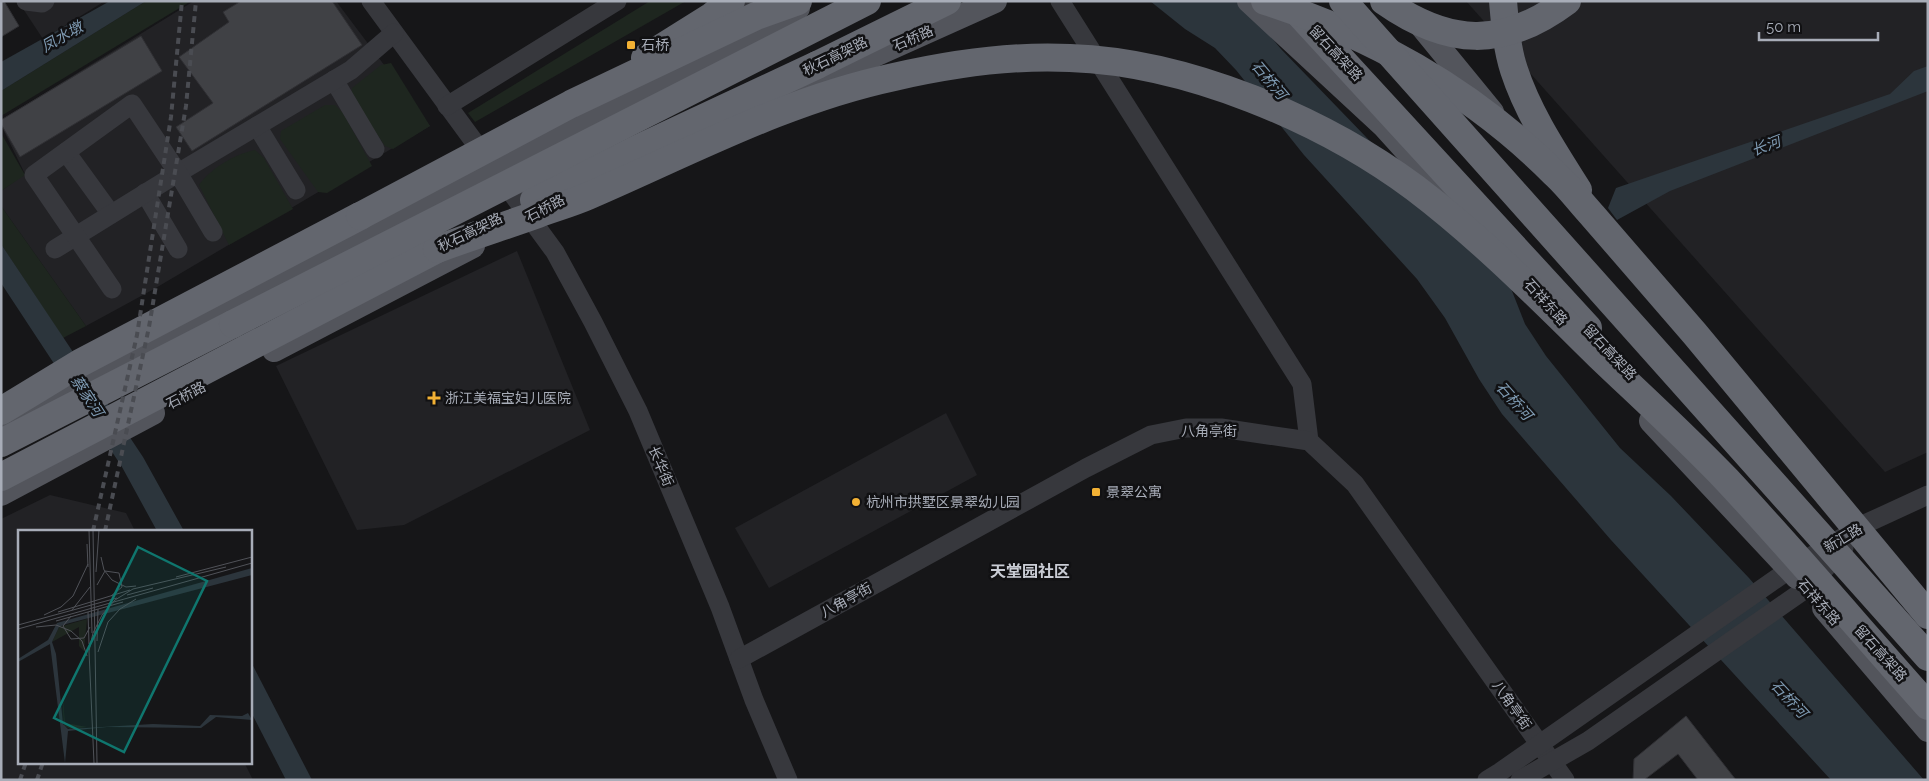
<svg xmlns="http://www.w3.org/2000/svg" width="1929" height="781" font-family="Raleway,'Noto Sans SC',sans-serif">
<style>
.built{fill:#222225}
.green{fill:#1e261f}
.water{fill:#2c353c}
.building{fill:#404145;stroke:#303034}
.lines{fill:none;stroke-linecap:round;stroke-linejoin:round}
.minor{stroke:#37383d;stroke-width:19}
.major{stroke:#53555c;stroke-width:24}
.highway{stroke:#63666e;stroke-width:28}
.rail{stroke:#4a4c52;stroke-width:4;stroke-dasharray:6 5;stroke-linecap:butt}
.highway-bridge{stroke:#63666e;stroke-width:28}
.poi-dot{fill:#f2b134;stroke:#111113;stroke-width:2}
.labels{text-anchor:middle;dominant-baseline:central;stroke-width:5;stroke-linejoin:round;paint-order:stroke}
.street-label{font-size:14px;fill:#a8adb8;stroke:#111113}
.poi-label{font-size:14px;fill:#a8adb8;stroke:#111113;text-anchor:start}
.water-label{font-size:15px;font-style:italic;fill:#7f9bb3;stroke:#111113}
.quarter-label{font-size:16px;font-weight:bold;fill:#c9ccd4;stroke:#111113}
.inset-road{fill:none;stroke:#505258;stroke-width:1}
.view{fill:#0f766e;fill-opacity:0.15;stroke:#0f766e;stroke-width:2.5}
.inset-edge{fill:none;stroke:#a8adb8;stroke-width:2.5}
</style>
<rect width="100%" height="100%" fill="#161618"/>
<!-- built -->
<g class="built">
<polygon points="18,1 105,1 43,39"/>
<polygon points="194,1 336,1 430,126 154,289 86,326 1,206 1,191 25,174 1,125 1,120"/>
<polygon points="1466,1 1928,1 1928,452 1885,472"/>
<polygon points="517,251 590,430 404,525 357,530 276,366"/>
<polygon points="946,413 977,475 769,588 735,528"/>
<polygon points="50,495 126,513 135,531 19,531 19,762 244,762 253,780 1,780 1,519"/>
</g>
<!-- green -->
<g class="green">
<polygon points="146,1 191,1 1,116 1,91"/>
<polygon points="650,1 686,1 475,122 468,113"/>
<polygon points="391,63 430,126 393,149 385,146 352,96 352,88 381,65"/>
<polygon points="325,105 335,105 343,113 372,166 327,193 318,192 280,139 281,131"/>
<polygon points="1,133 25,175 1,191"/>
<path d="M255,150L264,158L293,209L229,245L199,185C211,168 235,154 255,150Z"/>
<polygon points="1,206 86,326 63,338 1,244"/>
</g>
<!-- water -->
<g class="water">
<polygon points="110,1 146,1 1,91 1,62"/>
<polygon points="1150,1 1239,1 1246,7 1281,49 1510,286 1525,324 1546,356 1620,448 1671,496 1749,578 1924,780 1831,780 1611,540 1502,414 1479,379 1445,318 1417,279 1304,155 1236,70 1215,48 1185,29"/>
<polygon points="1928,66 1928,91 1670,191 1617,220 1608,208 1616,188 1890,94 1914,71"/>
<polygon points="1,244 143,457 184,531 157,531 122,467 1,283"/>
<polygon points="250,660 312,780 286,780 250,710"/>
</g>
<!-- building -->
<g class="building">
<polygon points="1,1 4,1 19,26 1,37"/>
<polygon points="241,1 332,1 362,45 192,151 176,127 213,103 179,57 229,22 223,12"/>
<polygon points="141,36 162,71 20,157 1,124 1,120"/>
<polygon points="1686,716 1736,780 1698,780 1678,754 1644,780 1633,780 1634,759"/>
</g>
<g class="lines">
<!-- minor -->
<g class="minor">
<polyline points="26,1 42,3 45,1"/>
<polyline points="371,1 555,252 593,322 638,411 720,607 754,700 788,780"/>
<polyline points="747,1 764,25"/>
<polyline points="1060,1 1302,384 1309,441"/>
<polyline points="334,80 375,149"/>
<polyline points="447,106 617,1"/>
<polyline points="257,126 296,190"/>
<polyline points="66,152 111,214"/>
<polyline points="145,193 178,249"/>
<polyline points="55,249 178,173 351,70 394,33"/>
<polyline points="112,289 34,175 132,104 178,173 213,232"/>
<polyline points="739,659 1086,468 1151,435 1186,428 1221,428 1309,441 1355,484 1565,780"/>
<polyline points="1487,780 1500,772 1790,569 1867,523 1928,495"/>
<polyline points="1520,780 1588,741 1807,588 1844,548"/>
</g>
<!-- major -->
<g class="major">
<polyline points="1249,1 1384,126 1469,220"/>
<polyline points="1415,18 1492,112"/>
<polyline points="752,110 995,1"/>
<polyline points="274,350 473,246"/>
<polyline points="6,420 64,393 751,38 798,8"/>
<polyline points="1651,421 1797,577"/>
<polyline points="1,494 153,413"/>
<polyline points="1824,608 1928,730"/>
</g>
<!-- highway -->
<g class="highway">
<path d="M1503,1C1505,24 1507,49 1514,70C1528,113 1554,152 1578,190"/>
<polyline points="1294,8 1588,328"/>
<polyline points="645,58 712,16 731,1"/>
<polyline points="817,65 947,1"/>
<polyline points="1,411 80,363 360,216"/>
<polyline points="1,443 233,324"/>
<polyline points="1,477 437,249"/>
</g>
<!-- rail -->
<g class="rail">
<polyline points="93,531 137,335 171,117 182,1"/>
<polyline points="105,531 149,327 186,106 196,1"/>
<polyline points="20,780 26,762"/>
<polyline points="37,780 43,762"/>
</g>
<!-- highway-bridge -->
<g class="highway-bridge">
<path d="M1265,1C1374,36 1474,93 1555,174C1569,187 1580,202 1592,215C1627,255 1661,295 1695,334C1773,427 1850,521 1928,615"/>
<polyline points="1343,1 1928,657"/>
<path d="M1384,1C1448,46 1503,49 1567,1"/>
<polyline points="534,200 633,151 817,65"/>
<polyline points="360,216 571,104 756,16 798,1"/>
<path d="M437,249C470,237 504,226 538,214C554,208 572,203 588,196C688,153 786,100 894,77C951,64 1011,55 1070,58C1187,62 1322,119 1415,188C1481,238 1540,298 1599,356C1642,397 1686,437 1727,480C1795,553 1861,631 1928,706"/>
<polyline points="233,324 867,1"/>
</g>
</g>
<!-- markers -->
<g class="poi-dot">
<rect x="626" y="40" width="10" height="10" rx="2.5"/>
<path d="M431.5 390.5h5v5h5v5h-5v5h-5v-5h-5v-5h5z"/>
<rect x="1091" y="487" width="10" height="10" rx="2.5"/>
<circle cx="856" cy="502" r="5"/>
</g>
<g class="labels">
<!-- street labels -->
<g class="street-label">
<text transform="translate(913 38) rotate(-24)">石桥路</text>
<text transform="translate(1336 53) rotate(47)">留石高架路</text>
<text transform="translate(835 56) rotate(-26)">秋石高架路</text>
<text transform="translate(545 208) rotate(-28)">石桥路</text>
<text transform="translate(470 232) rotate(-26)">秋石高架路</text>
<text transform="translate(1546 302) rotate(48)">石祥东路</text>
<text transform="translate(1610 352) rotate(47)">留石高架路</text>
<text transform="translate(186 395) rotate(-28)">石桥路</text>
<text x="1209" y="431">八角亭街</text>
<text transform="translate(661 466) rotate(67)">长华街</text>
<text transform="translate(1843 538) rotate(-31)">新汇路</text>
<text transform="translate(846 600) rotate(-29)">八角亭街</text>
<text transform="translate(1819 602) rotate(49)">石祥东路</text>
<text transform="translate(1881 653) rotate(48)">留石高架路</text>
<text transform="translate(1512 705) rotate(55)">八角亭街</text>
</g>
<!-- poi labels -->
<g class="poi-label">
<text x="641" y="45">石桥</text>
<text x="445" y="398">浙江美福宝妇儿医院</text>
<text x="1106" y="492">景翠公寓</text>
<text x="866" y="502">杭州市拱墅区景翠幼儿园</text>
</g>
<!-- water labels -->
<g class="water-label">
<text transform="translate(62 37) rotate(-30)">凤水墩</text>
<text transform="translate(1269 80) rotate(50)">石桥河</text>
<text transform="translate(1766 146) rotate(-21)">长河</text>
<text transform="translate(87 396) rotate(57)">蔡家河</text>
<text transform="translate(1514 401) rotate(48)">石桥河</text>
<text transform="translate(1789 699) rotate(47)">石桥河</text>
</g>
<!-- quarter labels -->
<g class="quarter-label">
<text x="1030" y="571">天堂园社区</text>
</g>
</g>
<!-- overview -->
<g transform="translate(18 530)">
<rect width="234" height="234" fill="#161618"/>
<path d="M69,89L66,121L61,116V97L34,112L41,97ZM44,159L47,193L69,197L52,199L46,196Z" fill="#1e261f"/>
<path d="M234,38V45L48,94L41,97L34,112L38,124L45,194L50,199L135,194L182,196L192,185L224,186L230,183L234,190L198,187L183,198L89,197L50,201L47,233L32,114L0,132V129L30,110L39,93Z" fill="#2c353c"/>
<path class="inset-road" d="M71,0L74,103M75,0L79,233M69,14L70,37M83,27L86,40L94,50L108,57L118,56M78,42L81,0M158,47L234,27M79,55L87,41L101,43L104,57L93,66M109,65L135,58M54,80L72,57M40,82L112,60M70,82L71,114M26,85L43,77L55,66L70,34M53,86L45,96L53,109L66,108L72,97M38,91L105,72M0,95L99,68M18,97L38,95L53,101L64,111L69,126M0,99L234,33M79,111L80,79M80,122L90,92L102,79L118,69M76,233L71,121L75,103L84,85L97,70L115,59L208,37"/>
<path class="view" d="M120,17L189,51L106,222L36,188Z"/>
<rect width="234" height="234" class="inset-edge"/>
</g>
<!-- border -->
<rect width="1929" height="781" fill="none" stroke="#a8adb8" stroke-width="5"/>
<!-- scale -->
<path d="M1759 32v8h119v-8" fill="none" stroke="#a8adb8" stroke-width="2.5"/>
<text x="1766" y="32" font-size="15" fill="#a8adb8" stroke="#111113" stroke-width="4" paint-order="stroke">50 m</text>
</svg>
